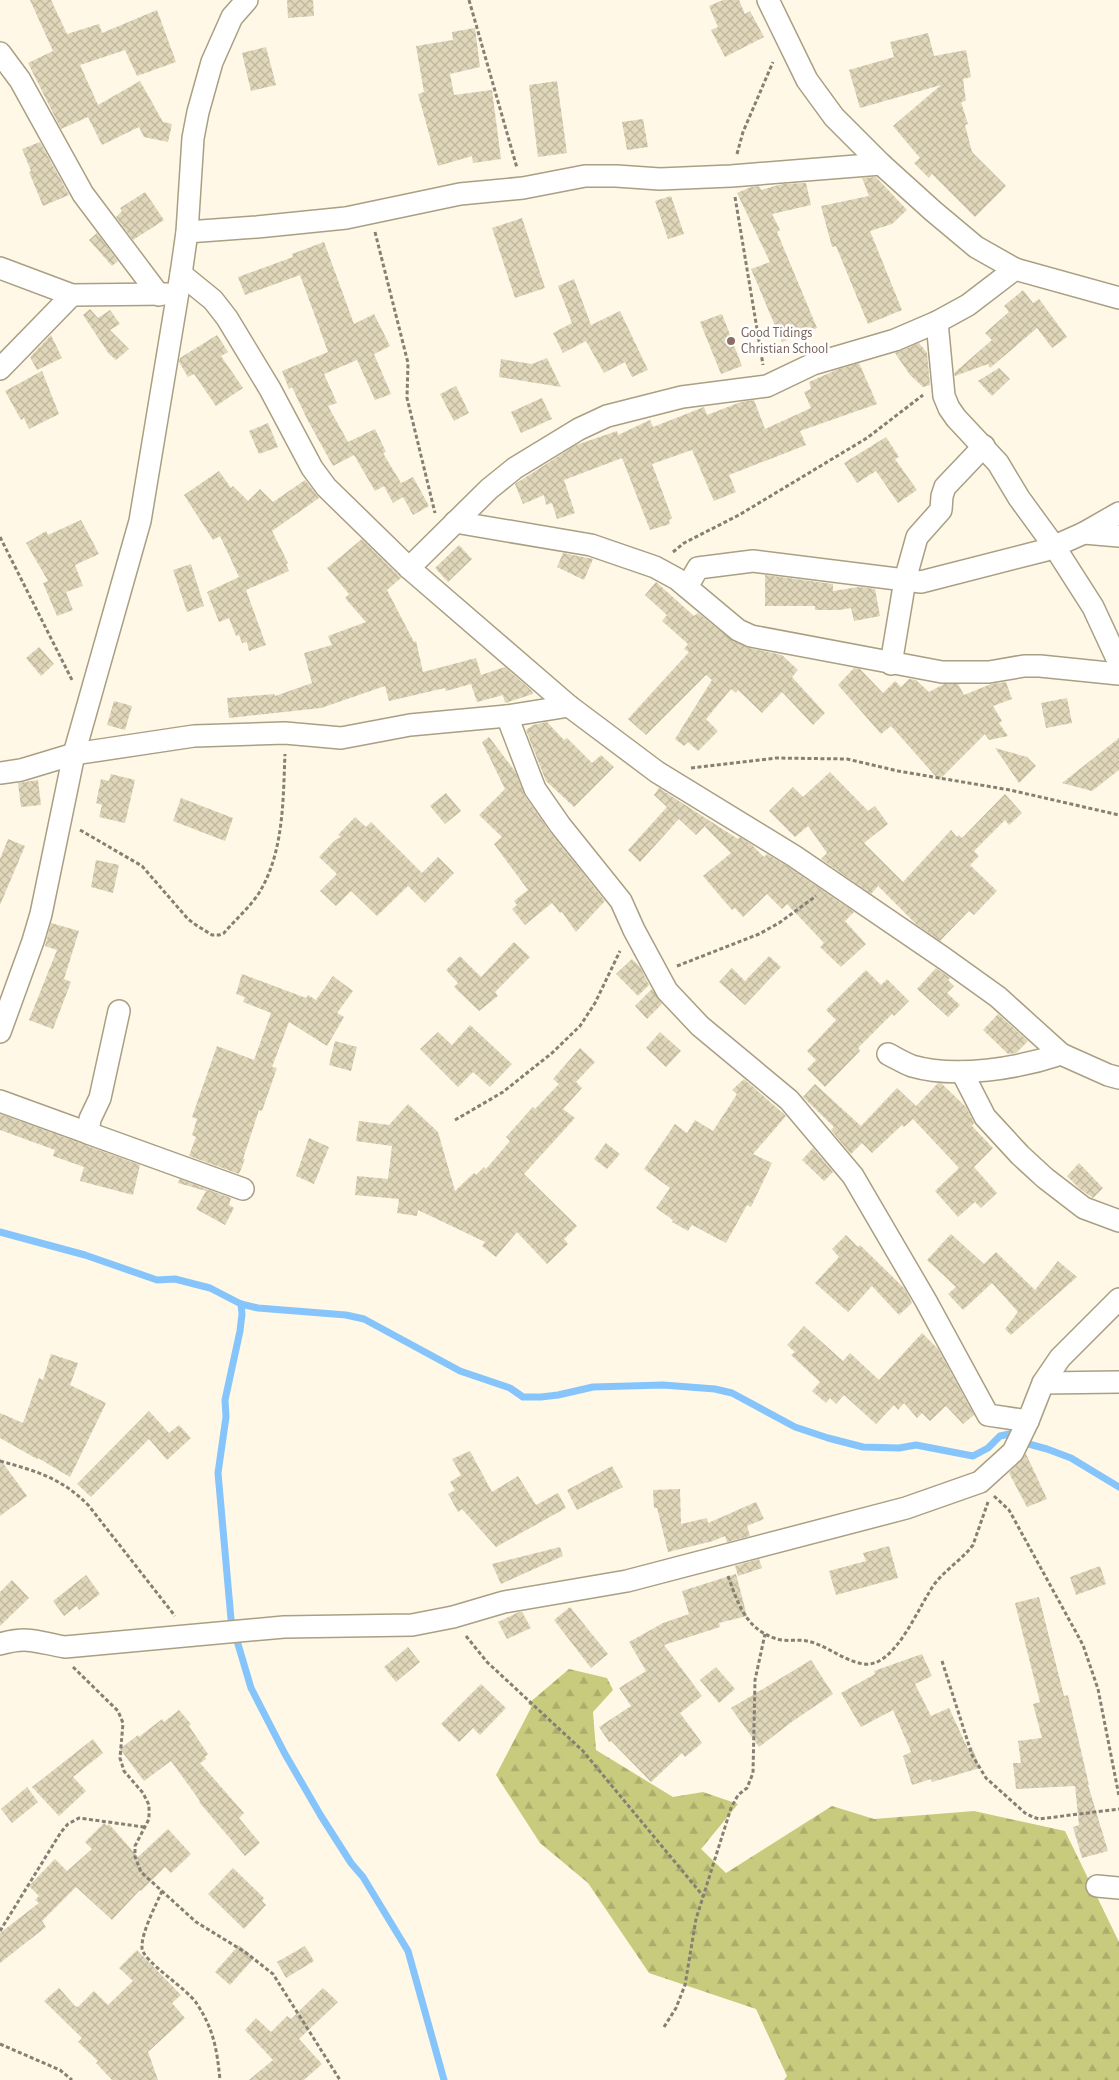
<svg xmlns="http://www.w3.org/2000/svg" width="1119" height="2080" font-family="'Alegreya Sans',sans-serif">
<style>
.forest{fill:url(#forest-firs)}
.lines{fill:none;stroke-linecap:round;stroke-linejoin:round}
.stream{stroke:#86c5fb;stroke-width:7}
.building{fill:url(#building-cross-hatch)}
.minor-casing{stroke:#a99f83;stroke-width:24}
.path{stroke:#858073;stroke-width:3;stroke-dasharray:4 2.5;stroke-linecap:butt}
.minor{stroke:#fff;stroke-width:21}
.education-dot{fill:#8d6e63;stroke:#fff;stroke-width:2}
.labels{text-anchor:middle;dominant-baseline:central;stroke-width:5;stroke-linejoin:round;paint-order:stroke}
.education-label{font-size:14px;fill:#785e54;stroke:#fff;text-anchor:start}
</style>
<defs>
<pattern id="forest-firs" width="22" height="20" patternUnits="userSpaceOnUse" patternTransform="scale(1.25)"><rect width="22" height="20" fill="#c8cb7d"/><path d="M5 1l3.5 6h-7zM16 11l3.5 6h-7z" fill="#abad6b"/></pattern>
<pattern id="building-cross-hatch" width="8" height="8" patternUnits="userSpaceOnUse" patternTransform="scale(1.25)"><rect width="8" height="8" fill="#e0d6b9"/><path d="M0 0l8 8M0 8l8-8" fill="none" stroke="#bfb69e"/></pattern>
</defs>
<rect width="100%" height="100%" fill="#fff8e7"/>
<!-- forest -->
<polygon class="forest" points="569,1669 607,1678 613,1690 593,1712 596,1750 673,1797 703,1792 738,1804 701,1849 726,1873 832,1806 874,1819 974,1811 1065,1831 1119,1942 1119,2080 784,2080 787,2076 756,2009 649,1973 588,1883 540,1843 496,1775 532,1706 528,1704"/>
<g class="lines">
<!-- stream -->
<g class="stream">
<polyline points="0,1232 85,1255 157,1280 175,1279 210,1288 241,1304 258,1308 346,1315 364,1319 460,1371 510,1388 523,1397 541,1397 558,1395 593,1387 663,1385 715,1389 732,1393 795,1427 828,1438 863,1447 899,1448 916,1445 973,1456 988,1448 1000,1436 1014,1433"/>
<polyline points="1025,1443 1047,1449 1071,1458 1119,1487"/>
<polyline points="231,1619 218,1473 226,1417 225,1400 240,1331 242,1314 241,1304"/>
<polyline points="235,1634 251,1688 285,1754 321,1816 351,1863 363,1877 408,1951 444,2080"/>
</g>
</g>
<!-- building -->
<g class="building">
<polygon points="30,0 51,0 67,34 99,24 102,33 157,10 176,62 137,76 125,50 80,65 98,105 140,81 163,122 172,124 168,142 144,137 139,127 102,145 88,117 61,129 28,63 53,51"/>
<polygon points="287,0 313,0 314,16 288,18"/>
<polygon points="723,0 739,0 745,14 750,11 764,37 725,57 711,30 718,27 709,6"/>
<polygon points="475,28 480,67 450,74 454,95 492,90 501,159 473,163 472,156 438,166 418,94 424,92 416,46 453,40 452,32"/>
<polygon points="928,33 934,56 966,50 971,77 963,79 966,101 961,102 968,124 965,125 972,152 1006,186 975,217 932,174 929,178 914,163 920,158 893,126 941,85 860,108 849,70 894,57 890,42"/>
<polygon points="266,47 276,85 251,91 242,53"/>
<polygon points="557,81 567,153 538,157 529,85"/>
<polygon points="643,119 648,147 627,150 622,122"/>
<polygon points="40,142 69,195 43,206 29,172 31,171 22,149"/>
<polygon points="876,177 907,210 892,224 870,231 902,310 868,324 836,246 832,247 821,206 869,196 862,178"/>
<polygon points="806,183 811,205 772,214 780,230 777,232 817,328 782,342 751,269 770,262 737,193 751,187 759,186 761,190 782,184"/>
<polygon points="145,192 164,220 133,240 116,217 122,211 120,208"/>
<polygon points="671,196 684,234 668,239 655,201"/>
<polygon points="522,218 545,288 515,298 492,228"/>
<polygon points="97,233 118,261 112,266 89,240"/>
<polygon points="324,242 354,324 374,314 390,346 374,354 391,394 375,400 357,360 324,374 337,403 328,406 348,442 375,429 386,452 383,453 401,483 413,477 429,506 413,515 403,497 393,503 384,486 375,491 354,455 333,466 307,419 292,387 289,389 282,371 328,352 300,275 245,295 238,277 293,257 292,254"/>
<polygon points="574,279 591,325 620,311 648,370 632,377 625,362 604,373 586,341 563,353 553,333 572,323 558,286"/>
<polygon points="1023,290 1033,303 1039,299 1067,337 1052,348 1037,328 990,368 988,364 955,376 954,373 992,340 985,333 1009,312 1004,306"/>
<polygon points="90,309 98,318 110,310 120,324 110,330 129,349 116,360 109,354 83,315"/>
<polygon points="722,314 742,366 721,374 700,322"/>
<polygon points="51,335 62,358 37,370 30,357"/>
<polygon points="217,335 228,352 221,356 243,388 216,406 194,374 188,377 179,362 180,358"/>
<polygon points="919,343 927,353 930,385 923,387 910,375 895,353"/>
<polygon points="547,358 561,387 499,377 501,359 532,364"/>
<polygon points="859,363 877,404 800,431 806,445 729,475 736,492 714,501 692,450 652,464 672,518 669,520 670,524 650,530 622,458 564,480 575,513 557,519 552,503 546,505 544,495 523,504 515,484 576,445 617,431 618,435 650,420 653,427 704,407 707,415 741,402 754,400 765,429 811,408 804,392 811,389 809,382 836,370"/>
<polygon points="999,368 1010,379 992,396 978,381"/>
<polygon points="42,371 59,414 29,429 24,418 21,420 5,391"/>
<polygon points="456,386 469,413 454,421 440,394"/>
<polygon points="542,398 552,419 521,433 511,412"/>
<polygon points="268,423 278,447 259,454 249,431"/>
<polygon points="886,437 899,457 895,459 917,490 898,503 876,471 857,483 844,463"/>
<polygon points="219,471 231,488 233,486 248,501 260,489 273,502 305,480 319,498 272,531 288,563 286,564 289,571 246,590 266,645 249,651 247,642 242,643 239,635 236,636 229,618 219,622 207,592 239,577 220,536 213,540 184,495"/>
<polygon points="81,520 99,554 75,565 83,586 66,592 73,610 57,616 43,583 48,581 26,543 46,531 48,535"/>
<polygon points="362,539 401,578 387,590 414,642 416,641 423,672 476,658 481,675 505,667 532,691 533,694 505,703 503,695 477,702 471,684 446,691 445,688 389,701 385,686 321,708 229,718 227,698 274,694 275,696 312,683 304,653 332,645 328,636 366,622 345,598 349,594 327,568"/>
<polygon points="459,545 472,559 448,582 435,568"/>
<polygon points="563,553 593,559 584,580 557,567"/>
<polygon points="191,564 204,606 187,612 173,570"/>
<polygon points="765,575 833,584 833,591 859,587 875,589 880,616 854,621 851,608 839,610 815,610 815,606 765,606"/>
<polygon points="656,582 694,616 698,613 733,641 749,648 782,655 798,670 792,677 825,713 813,725 782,692 762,713 738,690 736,693 731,689 706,719 718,731 698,751 688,742 684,746 675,739 712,680 706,675 646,735 628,719 689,652 684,649 688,644 662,621 667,615 645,595"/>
<polygon points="39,647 54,664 41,676 26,658"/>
<polygon points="854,668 860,669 883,693 895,681 901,687 909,679 916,680 929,692 944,684 958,684 964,695 991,684 1006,682 1012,699 993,706 1002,721 999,723 1008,736 989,740 985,734 939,780 891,726 881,734 838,685"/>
<polygon points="1067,698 1072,723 1046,728 1041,703"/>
<polygon points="114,701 132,706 125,730 107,725"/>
<polygon points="547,722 564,740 567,738 592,763 601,755 614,767 574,807 546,781 526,730 533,725"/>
<polygon points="489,737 515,771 525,796 550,832 605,901 576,932 562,912 560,913 552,903 525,925 512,909 517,905 514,901 528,890 494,844 502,837 479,815 505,789 482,742"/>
<polygon points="1119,738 1119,770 1092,791 1062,783"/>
<polygon points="995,748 1027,757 1036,766 1019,783"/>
<polygon points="830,772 868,811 875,806 888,824 864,843 903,882 951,830 957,837 959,835 962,838 1005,794 1022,813 1009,825 1005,820 974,851 979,856 970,865 997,891 974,915 969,911 940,941 917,925 878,886 871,894 821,859 827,853 808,826 795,837 769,811 793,787 803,797"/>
<polygon points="111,774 135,780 125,823 99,817 102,805 96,803 101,779 109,781"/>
<polygon points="38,780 41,805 21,807 18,783"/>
<polygon points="659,788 710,821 696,835 679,819 640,862 628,850 667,807 654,795"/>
<polygon points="446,793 461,811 445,824 430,806"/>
<polygon points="181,798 233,818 225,841 173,821"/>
<polygon points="355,817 366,827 371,822 422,873 438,857 454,873 425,903 408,886 377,916 351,891 336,906 320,891 337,874 319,857 335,840 341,837 338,835"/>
<polygon points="710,821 738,839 740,837 752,845 764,857 767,854 787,866 854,912 845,921 866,944 841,967 820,947 824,943 787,904 782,909 767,894 743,917 735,908 732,910 703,876 731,853 705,827"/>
<polygon points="8,839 25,846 0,905 0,859"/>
<polygon points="96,860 119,865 113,893 91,887"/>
<polygon points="51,923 79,931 64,979 71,982 53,1029 29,1020 57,950 45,946"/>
<polygon points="514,942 530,957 495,992 498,996 479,1011 454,987 458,983 446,970 460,956 481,977"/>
<polygon points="769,956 781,967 745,1005 719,982 732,968 745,981"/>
<polygon points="632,959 640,967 649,985 638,996 616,974"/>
<polygon points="936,968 950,978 948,980 954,986 947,993 960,1005 948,1017 917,989"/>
<polygon points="866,970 881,985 887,979 909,1001 894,1016 892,1014 858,1048 860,1051 825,1087 807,1069 816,1060 807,1051 836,1020 826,1010"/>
<polygon points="242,974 306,998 308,995 316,1000 333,976 353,991 337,1013 344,1017 327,1046 289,1022 272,1067 277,1068 262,1111 259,1110 243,1159 245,1159 239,1174 189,1156 196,1137 192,1135 197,1119 192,1117 217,1046 254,1060 271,1013 243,1002 245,997 236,994"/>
<polygon points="652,989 662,1004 647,1019 635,1006"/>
<polygon points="998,1014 1028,1041 1016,1053 1008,1054 983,1030"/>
<polygon points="470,1025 512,1064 490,1087 473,1072 458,1087 420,1049 438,1032 452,1045"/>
<polygon points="660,1032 681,1051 666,1067 646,1048"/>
<polygon points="335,1041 357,1047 351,1071 329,1065"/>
<polygon points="580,1048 595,1062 576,1082 582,1088 563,1109 575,1118 524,1174 577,1226 564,1239 568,1244 547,1264 517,1232 496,1257 482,1246 485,1242 418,1210 417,1216 397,1213 399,1199 355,1195 357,1176 388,1179 392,1146 356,1141 359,1121 389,1125 408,1104 438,1132 455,1191 474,1173 476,1175 484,1167 486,1169 510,1141 506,1137 533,1107 535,1109 559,1084 553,1079"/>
<polygon points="744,1079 786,1116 753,1154 772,1163 751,1207 747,1205 726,1243 692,1225 688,1231 672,1222 673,1220 656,1208 670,1188 644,1169 675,1124 687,1133 695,1120 713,1131 737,1094 732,1090"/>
<polygon points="938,1083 941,1083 966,1107 974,1123 972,1126 993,1148 974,1167 997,1193 981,1208 975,1202 958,1217 935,1191 959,1168 913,1119 904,1127 902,1125 872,1153 862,1143 851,1154 831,1130 834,1127 803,1097 815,1084 861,1126 897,1088 916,1106"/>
<polygon points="0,1114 140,1165 133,1195 80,1181 84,1167 53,1156 55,1150 0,1130"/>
<polygon points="309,1138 329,1147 314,1184 296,1176"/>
<polygon points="606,1143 620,1154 607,1169 594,1159"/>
<polygon points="813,1148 833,1172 824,1181 802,1160"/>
<polygon points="1079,1163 1103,1188 1093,1198 1080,1189 1067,1176"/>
<polygon points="180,1179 231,1198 229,1205 234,1208 225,1225 196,1209 206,1191 178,1183"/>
<polygon points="951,1234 984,1264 996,1252 1035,1290 1058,1261 1077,1277 1011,1335 1005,1329 1018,1312 992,1283 963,1310 948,1294 956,1287 927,1260"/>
<polygon points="846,1235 858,1247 860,1245 905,1289 912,1303 899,1315 872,1286 848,1312 815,1283 839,1257 832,1249"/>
<polygon points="804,1326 843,1361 850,1353 879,1380 922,1333 938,1349 974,1415 963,1424 946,1406 930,1421 922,1413 917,1418 904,1403 898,1410 894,1405 876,1424 844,1395 836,1404 830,1398 826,1403 812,1391 820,1382 791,1355 795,1352 787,1345"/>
<polygon points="51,1354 78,1363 70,1385 106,1403 70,1477 38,1458 37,1459 0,1438 0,1413 23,1423 39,1378 43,1380"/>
<polygon points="149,1411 169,1433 179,1425 191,1438 167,1460 149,1439 91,1497 77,1484"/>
<polygon points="470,1451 492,1492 518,1476 536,1505 558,1493 566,1508 496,1547 462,1509 458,1512 448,1494 455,1490 450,1482 461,1475 452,1459"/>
<polygon points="1026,1454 1047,1499 1027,1507 1009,1473"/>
<polygon points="0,1459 27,1496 0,1516"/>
<polygon points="612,1466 623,1487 577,1510 567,1490"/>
<polygon points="680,1489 681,1524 707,1518 708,1523 756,1502 764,1519 747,1526 750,1536 727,1542 725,1536 713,1541 668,1552 657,1508 654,1508 653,1490"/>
<polygon points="889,1546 898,1578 836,1595 829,1571 866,1561 863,1553"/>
<polygon points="560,1547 563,1556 501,1584 492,1564"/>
<polygon points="759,1559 762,1568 738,1576 735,1566"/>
<polygon points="1100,1566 1106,1584 1076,1595 1070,1577"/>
<polygon points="736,1574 747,1616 719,1623 720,1627 664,1645 702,1696 680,1713 702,1743 685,1757 682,1753 651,1782 611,1741 609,1742 599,1727 631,1706 619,1688 646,1671 629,1642 663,1623 689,1614 682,1591"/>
<polygon points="86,1575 100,1594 79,1610 77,1606 64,1616 53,1601"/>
<polygon points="12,1580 29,1598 0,1626 0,1592"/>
<polygon points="1039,1597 1064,1696 1068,1695 1089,1785 1088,1785 1108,1851 1082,1858 1073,1827 1079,1825 1075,1786 1016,1789 1013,1763 1021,1763 1018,1741 1042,1738 1033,1704 1040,1702 1015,1603"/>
<polygon points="570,1607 608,1654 591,1668 554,1620"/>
<polygon points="519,1612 522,1612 531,1628 507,1639 498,1622"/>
<polygon points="408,1647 420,1662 396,1682 384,1667"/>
<polygon points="922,1654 932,1676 915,1684 931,1716 949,1708 968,1749 972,1747 980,1768 932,1782 931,1779 912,1785 903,1756 911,1752 893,1710 861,1727 841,1693 875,1674 874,1671"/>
<polygon points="811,1660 833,1694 793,1721 759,1747 731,1708"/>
<polygon points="716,1667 735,1689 719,1703 700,1680"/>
<polygon points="481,1684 506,1708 480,1735 473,1728 459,1742 441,1724"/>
<polygon points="179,1710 191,1724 189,1726 208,1754 205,1757 206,1759 200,1763 244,1813 239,1818 260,1843 245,1856 199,1802 200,1801 171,1761 144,1781 120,1749 138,1735 139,1737 162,1719 164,1722"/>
<polygon points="93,1739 103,1753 73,1777 86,1791 59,1816 32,1787"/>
<polygon points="27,1787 38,1802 12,1823 1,1809"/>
<polygon points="104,1823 107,1826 109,1824 138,1857 168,1829 191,1854 171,1873 165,1867 141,1891 140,1890 112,1920 76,1887 42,1921 46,1927 0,1963 0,1933 39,1903 35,1900 39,1896 29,1886 55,1859 67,1871 92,1849 85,1842"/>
<polygon points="233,1868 264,1898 262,1901 266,1905 244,1929 208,1894"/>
<polygon points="239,1945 254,1958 230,1985 215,1972"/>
<polygon points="305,1946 314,1961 286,1978 277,1962"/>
<polygon points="137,1950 181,1995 172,2003 185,2018 148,2052 158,2080 112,2080 96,2063 98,2061 78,2042 82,2038 44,2001 59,1988 75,2006 78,2007 94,1991 108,2005 133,1981 119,1968"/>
<polygon points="323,1988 338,2002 299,2039 322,2064 304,2080 249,2080 273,2060 245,2030 256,2018 271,2032 287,2016 291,2019"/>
</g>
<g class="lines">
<defs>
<g id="minor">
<polyline points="768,0 807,80 834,117 881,164 933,211 976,247 1015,269 1119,298"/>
<polyline points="0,53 20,80 83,194 159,295"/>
<polyline points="187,232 257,227 346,218 460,194 523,188 585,176 616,176 660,179 731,176 881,164"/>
<polyline points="0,268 72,295 168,294"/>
<polyline points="181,274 213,300 227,318 270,389 312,468 326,487 409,568 569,706 657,772 794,856 945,959 998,997 1061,1054 1108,1075 1119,1078"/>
<polyline points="937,322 944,396 949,408 956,418 998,463 1019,498 1054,546 1093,607 1119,663"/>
<polyline points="0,369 72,295"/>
<polyline points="455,522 591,545 655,567 677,579 738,630 751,636 942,672 989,672 1024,666 1040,666 1119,674"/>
<polyline points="1084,533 1119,536"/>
<polyline points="409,568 489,489 515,468 579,429 607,416 682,397 767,386 813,364 895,340 937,322 968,305 1015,269"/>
<polyline points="687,587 698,568 753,561 921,582 1046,550 1084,533 1119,513"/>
<polyline points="891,664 905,580 917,537 941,510 942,496 945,487 984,446"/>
<polyline points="507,716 535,789 560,825 621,901 634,930 667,991 700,1026 789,1100 853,1176 926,1301 988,1415 1028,1421"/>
<polyline points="0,773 21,770 74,754 194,736 285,733 341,738 410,725 507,716 569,706"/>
<polyline points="0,1032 33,941 41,914 74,754 140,521 181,274 187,232 193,138 198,112 212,62 232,17 247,0"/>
<path d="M888,1054C896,1058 904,1063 912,1066C956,1079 1019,1068 1061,1054"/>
<polyline points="962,1072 985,1117 1020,1155 1045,1178 1084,1208 1119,1221"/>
<polyline points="0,1101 88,1133 90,1119 100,1098 119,1011"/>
<polyline points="88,1133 243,1189"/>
<polyline points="1043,1383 1119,1382"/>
<path d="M0,1644C29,1636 37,1642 65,1647L284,1627L412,1625L453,1617L504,1602L627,1581L906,1508L980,1482L1013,1452L1028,1421L1043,1383L1060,1358L1119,1299"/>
<polyline points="1097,1886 1119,1888"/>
</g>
</defs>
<!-- minor casing -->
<use href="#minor" class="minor-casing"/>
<!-- path -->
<g class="path">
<polyline points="469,0 517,168"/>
<polyline points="737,154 743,132 773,62"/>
<polyline points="735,197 763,365"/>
<polyline points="375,232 408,363 407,398 435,513"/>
<polyline points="0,537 72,680"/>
<polyline points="673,552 684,543 739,515 867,438 923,395"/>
<polyline points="691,768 776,758 847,759 898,771 1010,790 1119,815"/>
<path d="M80,830L142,866L188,919L196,925L212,935H219L224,933C235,920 250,907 259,893C284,852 283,800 285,754"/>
<polyline points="677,966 759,934 779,923 816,896"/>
<polyline points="455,1120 503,1092 552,1053 580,1026 595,1003 620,951"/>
<path d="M0,1461C36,1471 62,1478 89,1506L175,1616"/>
<polyline points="994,1496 1009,1510 1083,1645 1098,1689 1119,1796"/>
<path d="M728,1576C738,1603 745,1629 777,1639C786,1642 798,1639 807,1641C827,1645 843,1661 864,1664C896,1668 919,1604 936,1582C946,1570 959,1561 969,1550L973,1545L988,1502"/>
<polyline points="466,1636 487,1662 583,1751 704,1897"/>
<polyline points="942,1661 972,1755 986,1778 1025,1813 1033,1817 1039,1819 1119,1809"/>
<polyline points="73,1667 118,1711 123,1723 120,1758 124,1771 143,1793 149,1805 149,1819 135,1846 135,1857 141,1872 196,1922 245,1952 273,1974 340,2080"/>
<path d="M162,1891C156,1905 141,1933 142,1948C143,1962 187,1988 197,2004C214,2030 217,2050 220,2080"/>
<polyline points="0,1931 61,1832 68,1824 79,1818 144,1827"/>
<polyline points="664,2027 676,2008 685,1985 696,1919 731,1808 738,1795 747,1788 753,1773 755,1680 765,1634"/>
<polyline points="0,2044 60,2070 72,2080"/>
</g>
<!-- minor -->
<use href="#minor" class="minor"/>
</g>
<!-- markers -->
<circle class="education-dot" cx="731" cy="341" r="5"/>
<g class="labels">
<!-- education labels -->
<g class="education-label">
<text x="741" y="333">Good Tidings<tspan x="741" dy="16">Christian School</tspan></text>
</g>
</g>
</svg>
